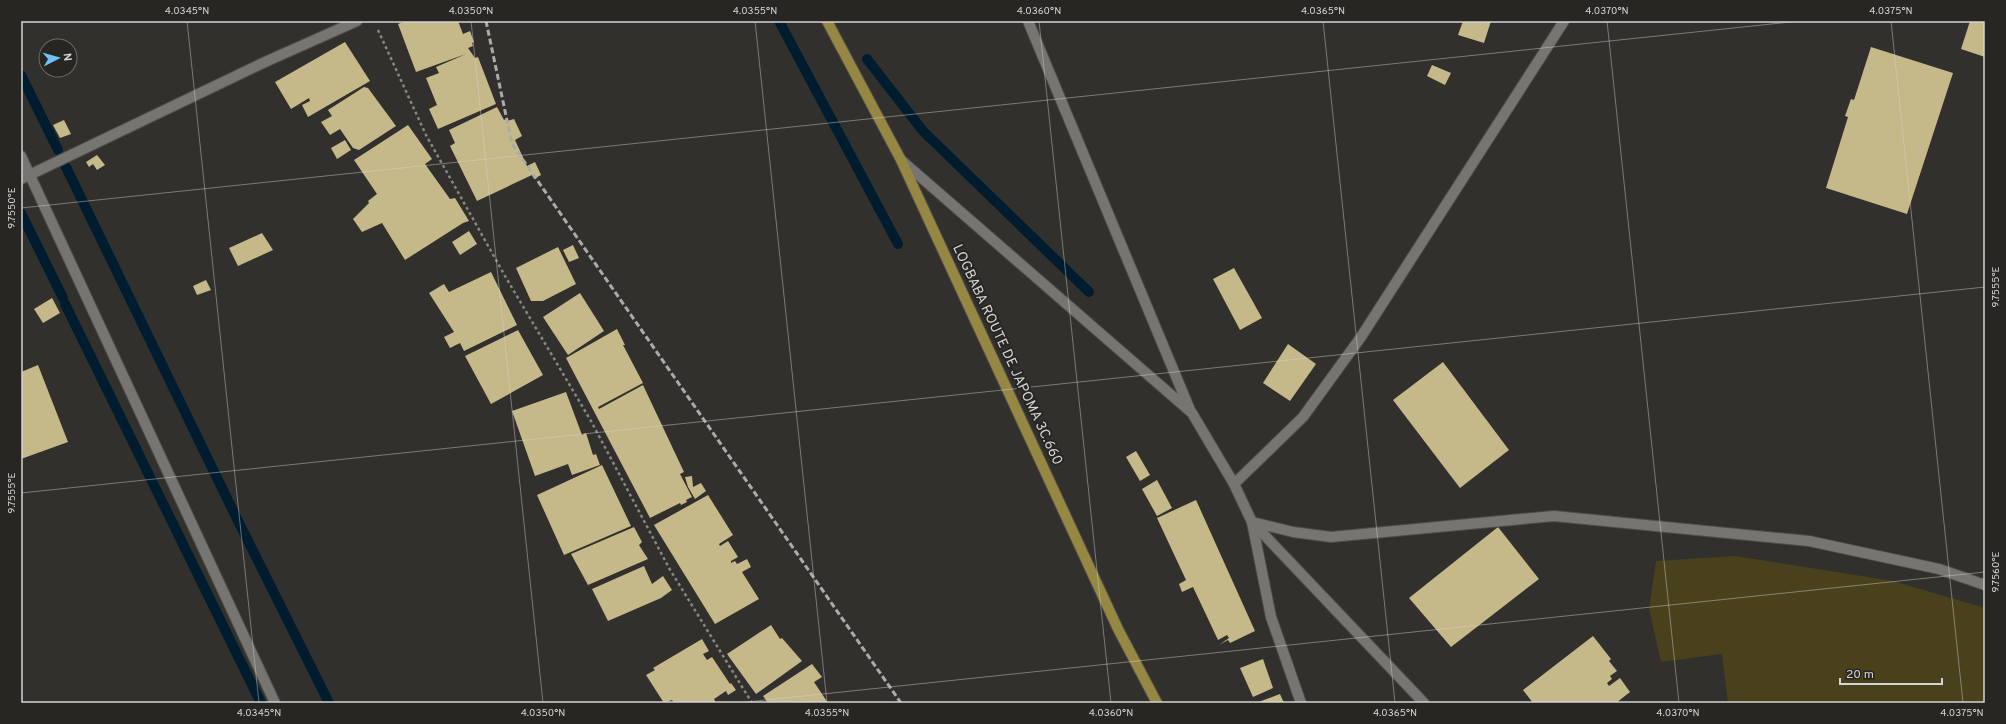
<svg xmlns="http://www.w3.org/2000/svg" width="2006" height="724" font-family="Overpass,sans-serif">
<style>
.green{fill:#49401c}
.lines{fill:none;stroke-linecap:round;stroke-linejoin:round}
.stream{stroke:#001c2f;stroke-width:10}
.building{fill:#c5b989}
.street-casing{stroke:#4e4d4a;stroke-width:12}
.secondary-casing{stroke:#4e4d4a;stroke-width:12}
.primary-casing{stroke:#4e4d4a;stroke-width:12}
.path{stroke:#878683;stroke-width:2.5;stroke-dasharray:3 3;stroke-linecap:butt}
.street{stroke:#767571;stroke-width:10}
.secondary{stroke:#767571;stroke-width:10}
.primary{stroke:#968843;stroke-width:10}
.rail{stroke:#acaba9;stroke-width:3;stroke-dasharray:6 3;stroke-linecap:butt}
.ticks{fill:none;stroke:#d5d4d2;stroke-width:1;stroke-opacity:0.45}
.labels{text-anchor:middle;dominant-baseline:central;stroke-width:4;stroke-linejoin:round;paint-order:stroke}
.street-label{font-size:14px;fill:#d5d4d2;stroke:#272623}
.neatline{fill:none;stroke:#d5d4d2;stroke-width:1.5}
.ticks-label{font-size:10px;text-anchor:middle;fill:#d5d4d2}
</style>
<rect width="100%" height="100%" fill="#31302d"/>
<!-- green -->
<polygon class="green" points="1735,556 1893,581 1985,608 1985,703 1728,703 1722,654 1661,662 1649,609 1656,561"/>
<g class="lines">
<!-- stream -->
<g class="stream">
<polyline points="779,21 898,244"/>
<polyline points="867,59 923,131 1089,292"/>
<polyline points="21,75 58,150"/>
<polyline points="65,165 239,523 329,703"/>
<polyline points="21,213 63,298"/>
<polyline points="65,304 261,703"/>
</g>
</g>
<!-- building -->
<g class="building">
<polygon points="405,21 458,21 463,34 470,31 474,42 472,43 473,46 468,48 475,58 478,57 496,104 438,129 429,109 437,105 426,78 439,73 436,67 466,54 416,72 398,24"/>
<polygon points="1463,21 1491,21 1484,43 1458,35"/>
<polygon points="1970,21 1985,21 1985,57 1961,49"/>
<polygon points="345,42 370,81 308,117 302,105 310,101 309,98 291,109 275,82"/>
<polygon points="1871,47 1953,73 1907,214 1826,188 1848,117 1845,116 1851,99 1854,100"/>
<polygon points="1432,65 1451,73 1445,85 1427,76"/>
<polygon points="364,87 368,88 396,126 359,150 353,148 340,129 330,135 321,122 332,116 328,110"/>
<polygon points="497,107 504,120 506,119 507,121 514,119 522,136 515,140 527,166 535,162 541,175 534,179 532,175 477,201 450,146 455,143 449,130"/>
<polygon points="64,120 71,134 60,138 53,125"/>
<polygon points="408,125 432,159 425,164 450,199 455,198 469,221 463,223 405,260 382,223 362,232 353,219 369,203 368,201 377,194 354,160"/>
<polygon points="345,140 351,150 337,159 331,148"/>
<polygon points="97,155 105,165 97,170 93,164 89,167 86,162"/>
<polygon points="469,231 477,244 460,255 452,242"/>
<polygon points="262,233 273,250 238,266 229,248"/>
<polygon points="573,245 579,258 569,262 563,250"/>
<polygon points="558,247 576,284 543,301 531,301 516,268"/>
<polygon points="1234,268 1262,318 1240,330 1213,279"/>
<polygon points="491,272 517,325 464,351 460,343 450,348 444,337 454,332 429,293 444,284 449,292"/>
<polygon points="206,280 211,290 197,295 193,286"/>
<polygon points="580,293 604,331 568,355 543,317"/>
<polygon points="52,298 60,313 43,323 34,309"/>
<polygon points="617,329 625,345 623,345 643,383 598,407 599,409 643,385 684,472 680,474 692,497 686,500 687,502 681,505 680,503 650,518 566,358"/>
<polygon points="518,330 543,375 491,404 465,356"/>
<polygon points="1288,344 1316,364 1290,401 1263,383"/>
<polygon points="1443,362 1509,450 1460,488 1393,400"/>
<polygon points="38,365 68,442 21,459 21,372"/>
<polygon points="566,392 582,435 586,433 593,455 596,454 600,465 572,475 568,464 535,476 512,411"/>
<polygon points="1136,451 1150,475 1140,481 1126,457"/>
<polygon points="602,465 631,526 564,555 537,495"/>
<polygon points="692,476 693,487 701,483 706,491 695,499 688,487 685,477"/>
<polygon points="1157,480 1172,508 1157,516 1142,489"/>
<polygon points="708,495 733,535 719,544 720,546 728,541 738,557 731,561 731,563 735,561 737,564 747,559 751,567 742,572 759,599 715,624 654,525"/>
<polygon points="1196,500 1255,631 1230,643 1228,640 1219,645 1229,638 1227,635 1218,640 1193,587 1182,592 1179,584 1186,580 1157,518"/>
<polygon points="634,527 642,542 639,545 648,559 588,585 571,554"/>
<polygon points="1498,527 1539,579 1451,647 1409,598"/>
<polygon points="644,566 652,584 663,576 672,590 661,598 608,621 592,589"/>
<polygon points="771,625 780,639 782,638 802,661 756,694 727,654"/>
<polygon points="1593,636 1611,659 1609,661 1617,671 1610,676 1612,679 1607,683 1609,686 1620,678 1630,692 1616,703 1533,703 1523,690"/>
<polygon points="702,639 709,651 703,654 707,660 712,657 730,684 731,683 736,690 728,695 726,691 714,699 716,703 674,703 672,700 664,703 646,675 655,670 653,668"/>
<polygon points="1263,659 1273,688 1253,697 1240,668"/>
<polygon points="812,664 822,677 814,682 828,703 768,703 763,696"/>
<polygon points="1280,694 1284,703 1256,703"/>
</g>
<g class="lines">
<defs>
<g id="street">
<polyline points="1028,21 1190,410"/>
<polyline points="901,160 1192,413 1234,484 1252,522 1424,703"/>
<polyline points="21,179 265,62 357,21"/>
<polyline points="1234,484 1303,417 1361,337 1564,21"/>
<polyline points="1301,703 1271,617 1252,522 1293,532 1331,537 1554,516 1809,541 1939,569 1985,585"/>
</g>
<polyline id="secondary" points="21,156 275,703"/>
<polyline id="primary" points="827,21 901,160 1118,629 1157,703"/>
</defs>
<!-- street casing -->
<use href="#street" class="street-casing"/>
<!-- secondary casing -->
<use href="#secondary" class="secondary-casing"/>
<!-- primary casing -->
<use href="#primary" class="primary-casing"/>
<!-- path -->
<polyline class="path" points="378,30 426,135 505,276 591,421 669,568 752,703"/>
<!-- street -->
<use href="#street" class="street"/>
<!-- secondary -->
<use href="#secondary" class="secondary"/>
<!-- primary -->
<use href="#primary" class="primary"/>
<!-- rail -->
<polyline class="rail" points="486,21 512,144 901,703"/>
</g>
<!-- ticks -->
<path class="ticks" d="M187,21L259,703M471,21L543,703M755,21L827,703M1039,21L1111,703M1323,21L1395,703M1607,21L1679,703M1891,21L1963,703M21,208L1800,21M21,493L1985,287M737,703L1985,572"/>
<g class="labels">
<!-- street labels -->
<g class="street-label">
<text transform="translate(1007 355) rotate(65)">LOGBABA ROUTE DE JAPOMA 3C.660</text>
</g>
</g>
<!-- border -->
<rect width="2006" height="724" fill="none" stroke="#272623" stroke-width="44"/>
<!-- north arrow -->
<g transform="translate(58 58) rotate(84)"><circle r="19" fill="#272623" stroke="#6d6c69"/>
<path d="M0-3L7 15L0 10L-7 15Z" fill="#71c1f5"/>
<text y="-6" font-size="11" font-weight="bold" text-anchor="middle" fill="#d5d4d2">N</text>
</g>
<!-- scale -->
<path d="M1840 678v6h102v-6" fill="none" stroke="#d5d4d2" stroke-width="2"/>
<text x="1846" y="678" font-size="12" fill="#d5d4d2" stroke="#272623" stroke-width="3" paint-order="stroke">20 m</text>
<rect x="22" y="22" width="1962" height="680" class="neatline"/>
<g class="ticks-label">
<text x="187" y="14">4.0345°N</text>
<text x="471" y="14">4.0350°N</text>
<text x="755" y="14">4.0355°N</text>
<text x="1039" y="14">4.0360°N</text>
<text x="1323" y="14">4.0365°N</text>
<text x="1607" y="14">4.0370°N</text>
<text x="1891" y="14">4.0375°N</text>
<text transform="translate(11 208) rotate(-90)" y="4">9.7550°E</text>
<text transform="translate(1995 287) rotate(-90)" y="4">9.7555°E</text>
<text transform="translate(11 493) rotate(-90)" y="4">9.7555°E</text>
<text transform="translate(1995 572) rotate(-90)" y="4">9.7560°E</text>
<text x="259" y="716">4.0345°N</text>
<text x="543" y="716">4.0350°N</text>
<text x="827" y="716">4.0355°N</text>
<text x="1111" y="716">4.0360°N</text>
<text x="1395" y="716">4.0365°N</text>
<text x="1678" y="716">4.0370°N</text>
<text x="1962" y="716">4.0375°N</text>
</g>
</svg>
